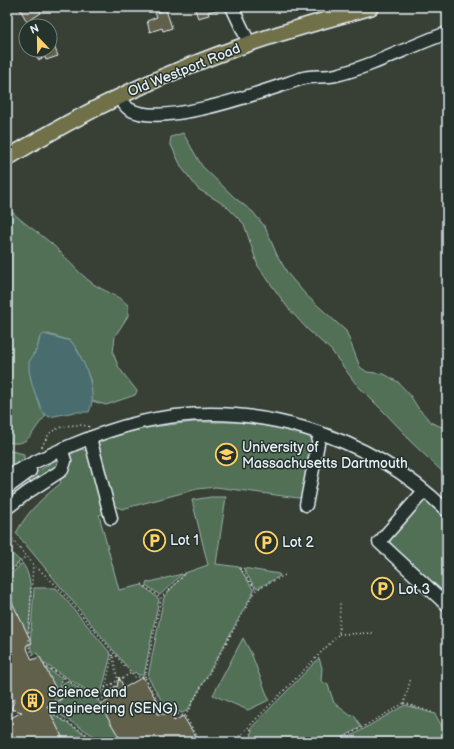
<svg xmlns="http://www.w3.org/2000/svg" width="454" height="749" font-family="'Balsamiq Sans',sans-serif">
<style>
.green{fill:#516f57;stroke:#9cb0a8}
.water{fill:#496d6e;stroke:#89a2a5}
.building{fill:#61604c;stroke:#e8f1f8}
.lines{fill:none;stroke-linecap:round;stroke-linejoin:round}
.minor-casing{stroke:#e8f1f8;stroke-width:15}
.major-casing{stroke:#e8f1f8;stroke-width:18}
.path{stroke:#e8f1f8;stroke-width:1.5;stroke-dasharray:1 3;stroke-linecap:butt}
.minor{stroke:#26332d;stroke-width:12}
.major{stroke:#70704a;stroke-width:15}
.labels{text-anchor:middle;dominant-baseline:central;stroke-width:3;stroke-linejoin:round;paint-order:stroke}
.street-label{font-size:14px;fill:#e8f1f8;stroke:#26332d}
.poi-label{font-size:14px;fill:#e8f1f8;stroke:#26332d;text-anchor:start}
</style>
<rect width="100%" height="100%" fill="#384036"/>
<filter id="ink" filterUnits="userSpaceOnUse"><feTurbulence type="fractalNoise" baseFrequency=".025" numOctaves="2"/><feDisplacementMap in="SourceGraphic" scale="8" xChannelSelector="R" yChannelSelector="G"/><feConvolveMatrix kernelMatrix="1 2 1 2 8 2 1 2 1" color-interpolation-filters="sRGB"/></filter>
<g filter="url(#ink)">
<!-- green -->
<g class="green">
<polygon points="183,133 202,166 235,198 253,212 265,227 277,255 288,274 306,295 346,331 360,367 367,372 384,374 398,382 410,395 418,408 432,423 447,429 447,476 409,440 406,435 385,413 356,384 331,350 308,330 288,308 258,266 244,224 225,205 198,189 182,168 170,143 171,137"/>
<path d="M7,206C19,221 37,231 52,244C65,256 77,272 92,283C103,291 118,295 128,305V316L115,336L113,353L119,368L137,391L135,395L106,405L92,401L91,382L78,351L71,341L48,334L40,337L37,349L33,354L42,411L46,416C31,430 31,448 7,442Z"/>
<path d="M194,422H236L269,426L310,436L312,441L307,480L302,497L298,498L216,487L197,489L122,509L113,505L98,443C124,428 164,426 194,422Z"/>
<path d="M81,449L88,451L106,513L99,515L119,590L142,585L159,599L144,675H138L135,672L133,674L16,533C29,509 43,498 61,483L60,480C70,473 70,466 70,455Z"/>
<polygon points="7,450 24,454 24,462 7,472"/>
<polygon points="56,460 59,460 60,465 32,482 28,481 29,477"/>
<polygon points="211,497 226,497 216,564 239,567 254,591 188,710 182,713 168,707 173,710 167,710 148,677 164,597 185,573 208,565 192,500"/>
<polygon points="425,500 447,520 447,595 392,545 390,541"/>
<polygon points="7,549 20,561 7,574"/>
<path d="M22,563C37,581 29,623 26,646C15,626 7,601 7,579Z"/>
<polygon points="243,568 279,574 280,576 258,588 254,586"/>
<polygon points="182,574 160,595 146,585 146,583"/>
<polygon points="34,588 56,588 111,654 101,694 96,696 42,662 37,653 34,654 30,646"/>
<polygon points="243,638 251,653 269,700 248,710 213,695"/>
<polygon points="319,658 322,668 321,681 328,685 334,703 351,716 354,715 361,727 335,742 251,742 252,727"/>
<polygon points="45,667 62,679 52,706 55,716 98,742 56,742 41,710 51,704 52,696"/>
<polygon points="67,681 100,702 110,721 120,735 118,742 104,742 57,713 55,709 57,702 62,699 59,694 63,683"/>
<polygon points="405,705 435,714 447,735 444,742 341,742"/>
</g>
<!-- water -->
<path class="water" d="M44,334L71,341C83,357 99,392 89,412H75L49,417L42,411L32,385L29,370V362L37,349L40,337Z"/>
<!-- building -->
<g class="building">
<polygon points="19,7 38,7 41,13 27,22"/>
<polygon points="194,7 220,7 220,9 208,12 209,15 198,18"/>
<polygon points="166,10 172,28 163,31 162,28 150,32 147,21 157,17 155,13"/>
<polygon points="50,35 58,56 46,60 45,57 38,60 35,51 50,50"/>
<polygon points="7,592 32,643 26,646 32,660 40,657 61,699 47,706 63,739 56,742 7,742 7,720 22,712 11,709 15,699 7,703"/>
<polygon points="119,677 124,688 143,677 158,703 146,710 157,712 157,714 171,714 174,721 183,716 199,742 122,742 100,705 109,700 105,693 113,689 115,686 117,687"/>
</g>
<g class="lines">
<defs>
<g id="minor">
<polyline points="232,7 249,43"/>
<path d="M120,97C122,101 124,106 129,109C162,129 264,91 300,79C312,75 324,78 336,75C374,66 410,46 447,33"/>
<polyline points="90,438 111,518"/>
<path d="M7,476C50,454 94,433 141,422C249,397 369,434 447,511"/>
<polyline points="7,488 30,471"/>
<polyline points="306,505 320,433"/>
<polyline points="7,508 28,492 62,470 65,461 62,451"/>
<polyline points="383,538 424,491"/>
<polyline points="379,542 447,605"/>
</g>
<path id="major" d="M7,158C83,112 164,72 248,44C288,30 330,19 371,7"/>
</defs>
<!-- minor casing -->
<use href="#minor" class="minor-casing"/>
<!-- major casing -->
<use href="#major" class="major-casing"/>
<!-- path -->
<g class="path">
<path d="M42,447C44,442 47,437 50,433C59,425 80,423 90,427"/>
<polyline points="7,533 33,564 28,645 33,655"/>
<polyline points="33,564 57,586 134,677 145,677 164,711 185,716 200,741 208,742"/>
<polyline points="240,568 256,590"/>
<polyline points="7,576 26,556"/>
<polyline points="142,584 161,598"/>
<polyline points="339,634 374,633"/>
<polyline points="113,657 118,681"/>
<polyline points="44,665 102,702 113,652"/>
<polyline points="63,677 52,708 55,715 100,742"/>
<polyline points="145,677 161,598 181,578 185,572"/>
<polyline points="105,688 131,673"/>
<polyline points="404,703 434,713"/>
<polyline points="185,716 256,590 285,575"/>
<polyline points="234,742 339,634 340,603"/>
<polyline points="250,742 251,726"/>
<polyline points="337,742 404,703 411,678"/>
<polyline points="445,742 447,735"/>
</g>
<!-- minor -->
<use href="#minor" class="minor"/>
<!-- major -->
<use href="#major" class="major"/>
</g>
</g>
<!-- icons -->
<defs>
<symbol id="university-ring" viewBox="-11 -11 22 22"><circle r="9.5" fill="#26332d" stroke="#ffd166" stroke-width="1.5"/><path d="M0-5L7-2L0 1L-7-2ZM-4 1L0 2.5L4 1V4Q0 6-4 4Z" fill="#ffd166"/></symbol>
<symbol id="parking-ring" viewBox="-11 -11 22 22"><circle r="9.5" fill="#26332d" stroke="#ffd166" stroke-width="1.5"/><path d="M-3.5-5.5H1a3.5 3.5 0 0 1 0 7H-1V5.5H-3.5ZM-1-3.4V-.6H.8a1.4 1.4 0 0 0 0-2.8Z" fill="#ffd166"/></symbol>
<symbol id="building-ring" viewBox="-11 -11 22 22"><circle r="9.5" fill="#26332d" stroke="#ffd166" stroke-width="1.5"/><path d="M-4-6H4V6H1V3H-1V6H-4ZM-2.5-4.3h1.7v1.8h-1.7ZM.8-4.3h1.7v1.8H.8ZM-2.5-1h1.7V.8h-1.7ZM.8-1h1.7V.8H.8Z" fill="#ffd166"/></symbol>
</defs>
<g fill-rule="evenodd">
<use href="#university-ring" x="214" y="442" width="25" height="25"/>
<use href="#parking-ring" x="142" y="528" width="25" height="25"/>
<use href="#parking-ring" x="254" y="530" width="25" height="25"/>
<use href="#parking-ring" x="370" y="576" width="25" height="25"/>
<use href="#building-ring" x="20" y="688" width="25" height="25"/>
</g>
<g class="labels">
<!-- street labels -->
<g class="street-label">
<text transform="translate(184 70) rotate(-22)">Old Westport Road</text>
</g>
<!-- poi labels -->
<g class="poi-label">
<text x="242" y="447">University of<tspan x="242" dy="16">Massachusetts Dartmouth</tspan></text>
<text x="170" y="540">Lot 1</text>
<text x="282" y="542">Lot 2</text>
<text x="398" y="589">Lot 3</text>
<text x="48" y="692">Science and<tspan x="48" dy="16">Engineering (SENG)</tspan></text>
</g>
</g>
<!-- margin -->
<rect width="454" height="749" fill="none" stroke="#26332d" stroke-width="24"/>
<rect x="12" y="12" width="430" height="725" fill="none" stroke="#e8f1f8" stroke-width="1.5" filter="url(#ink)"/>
<!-- north arrow -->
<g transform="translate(38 38) rotate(338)"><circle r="19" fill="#26332d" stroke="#747f7e"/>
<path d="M0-3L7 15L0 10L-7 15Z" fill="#ffd166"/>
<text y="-6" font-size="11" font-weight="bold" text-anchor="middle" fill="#e8f1f8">N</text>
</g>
</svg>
